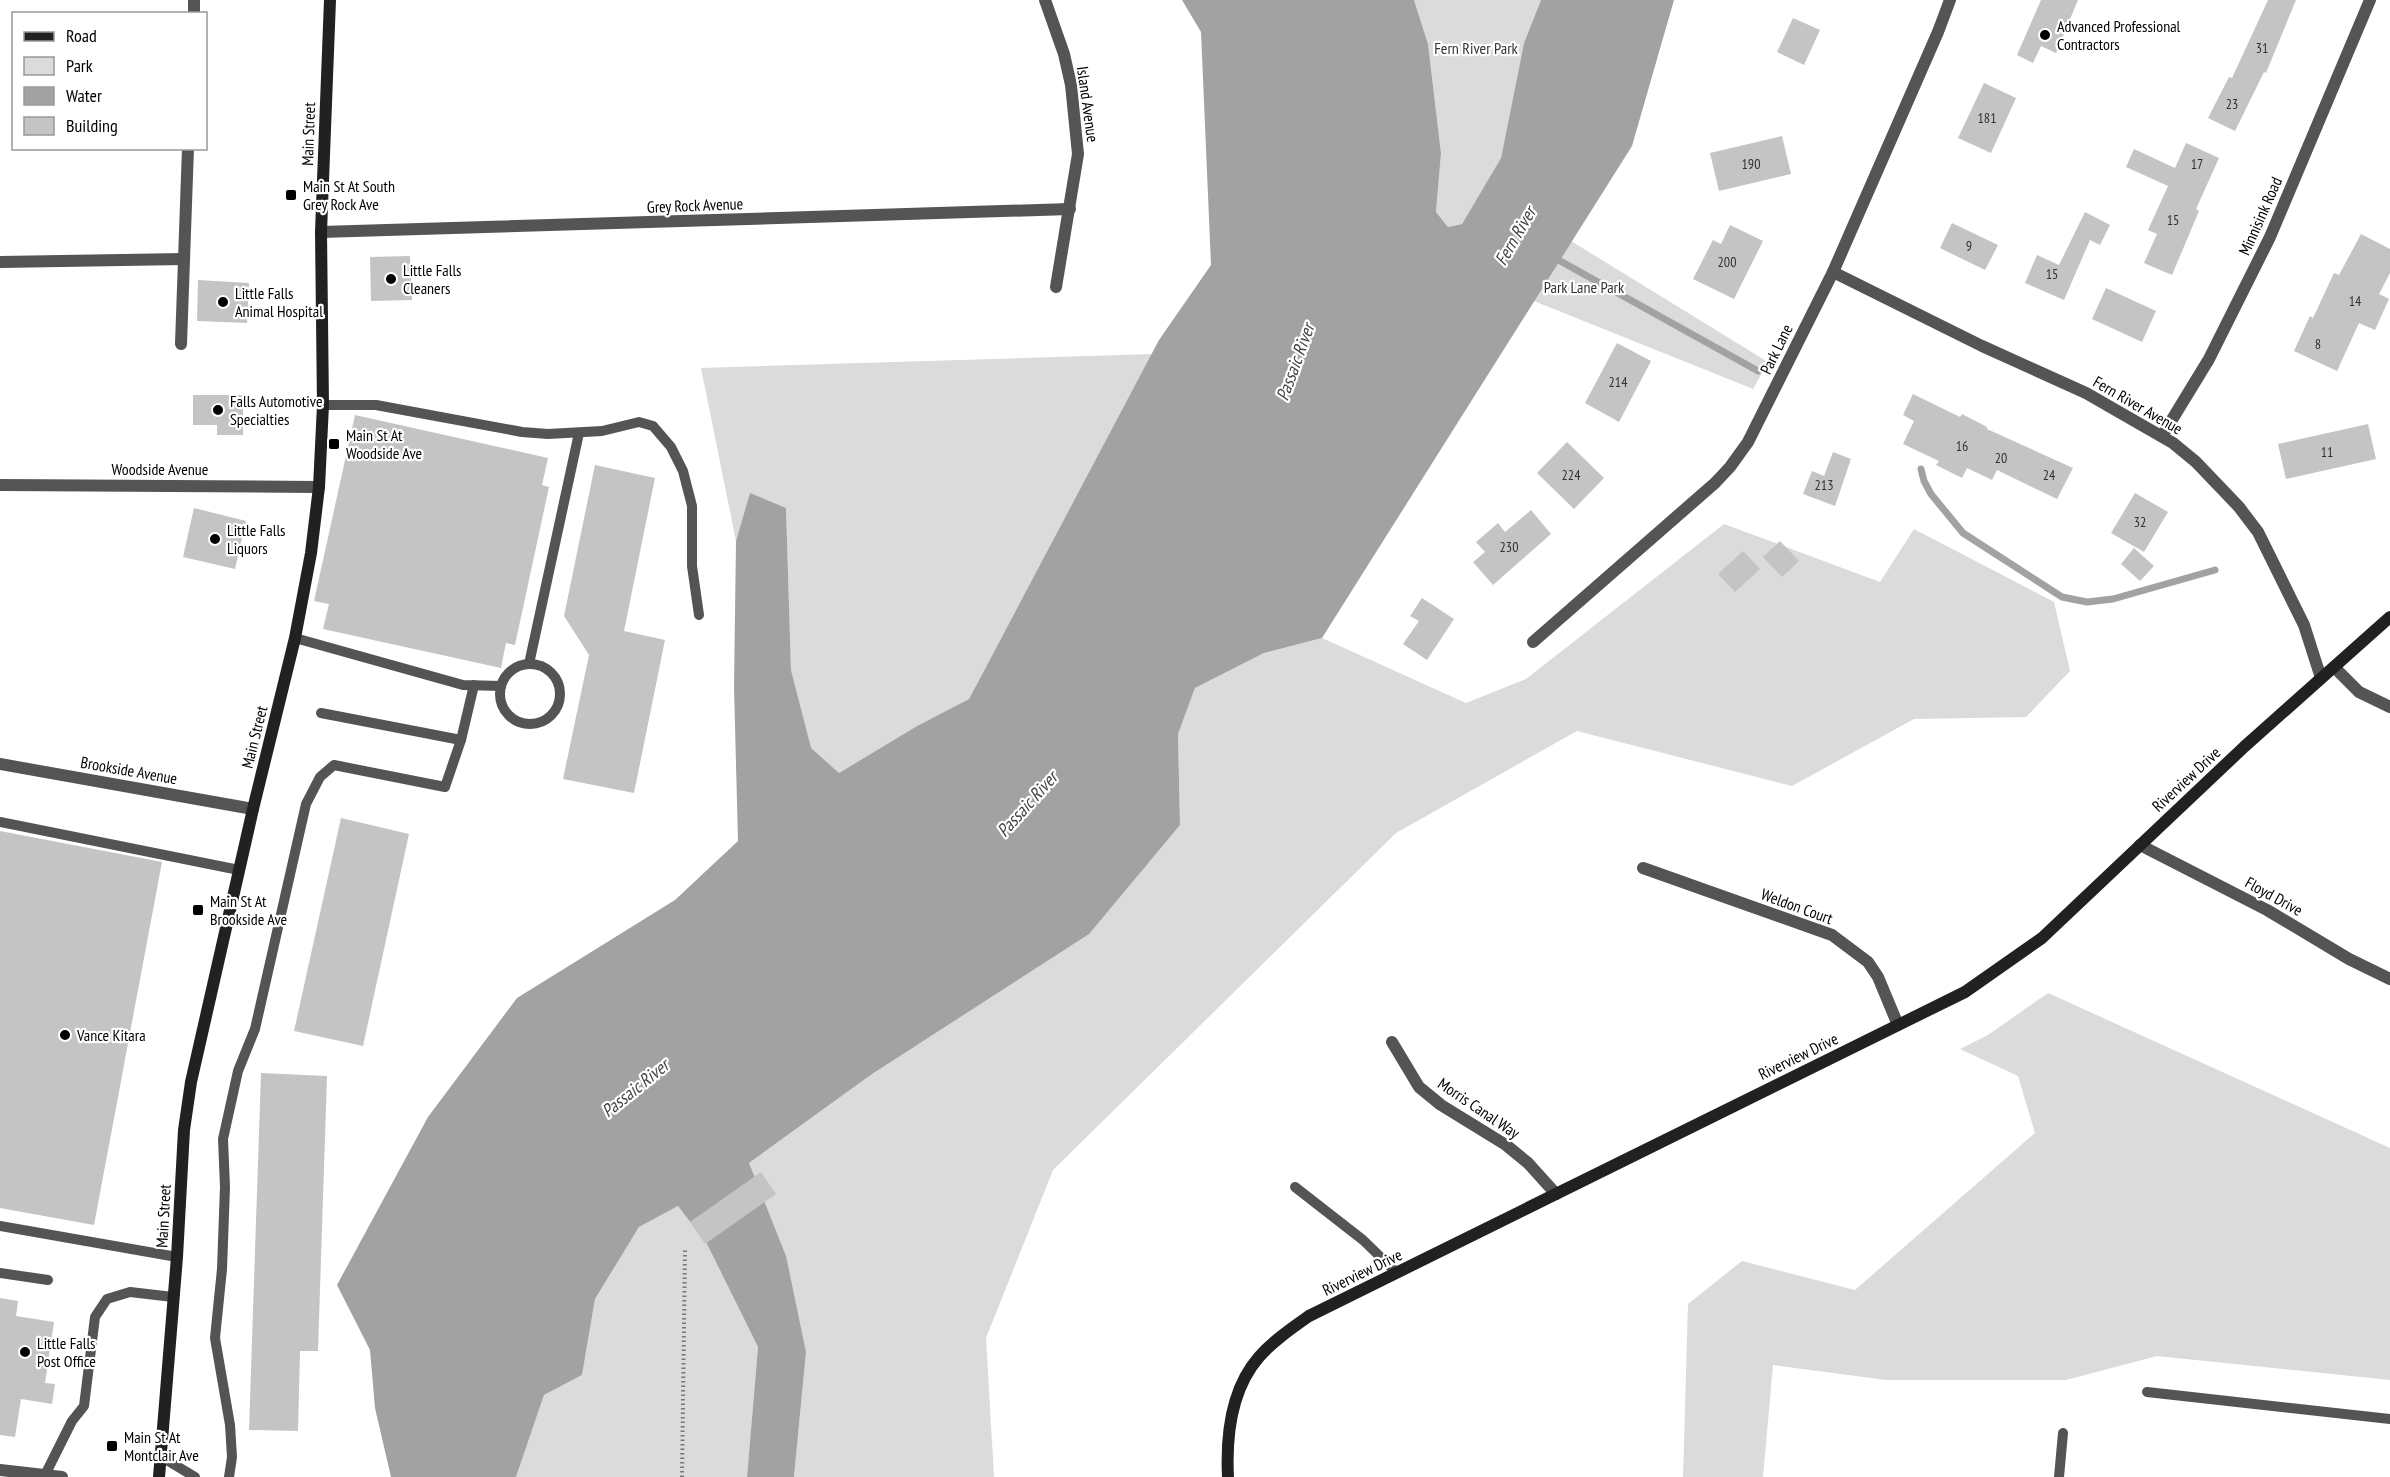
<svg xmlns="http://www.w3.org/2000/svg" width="2390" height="1477" font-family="'PT Sans Narrow',sans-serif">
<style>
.green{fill:#dbdbdb}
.water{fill:#a2a2a2}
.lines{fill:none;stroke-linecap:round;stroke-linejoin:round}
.stream{stroke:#a2a2a2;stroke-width:7}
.building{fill:#c4c4c4}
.path{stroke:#767676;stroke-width:4;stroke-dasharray:1.5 3;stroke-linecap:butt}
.service{stroke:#545454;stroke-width:10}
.minor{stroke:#545454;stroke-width:12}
.tertiary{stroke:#545454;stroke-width:12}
.secondary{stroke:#212121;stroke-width:12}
.poi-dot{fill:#000;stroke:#fff;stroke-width:2}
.labels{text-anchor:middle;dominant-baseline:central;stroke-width:4.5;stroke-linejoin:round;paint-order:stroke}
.number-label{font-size:14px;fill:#313131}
.poi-label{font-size:16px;fill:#000;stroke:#fff;text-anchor:start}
.park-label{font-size:16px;fill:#323232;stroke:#fff}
.street-label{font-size:16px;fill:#000;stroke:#fff}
.water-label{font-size:18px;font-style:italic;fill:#434343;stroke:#fff}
</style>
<rect width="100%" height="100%" fill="#fff"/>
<!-- green -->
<g class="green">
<polygon points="1414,0 1541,0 1524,43 1501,158 1462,224 1448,227 1436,212 1441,153 1428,44"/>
<polygon points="1571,241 1768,362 1753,389 1534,301"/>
<polygon points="1152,354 969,699 917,726 839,773 810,748 791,670 786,508 750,494 736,541 701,368"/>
<polygon points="1724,524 1880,582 1914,529 2054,602 2070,671 2026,717 1914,719 1792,786 1577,731 1396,833 1053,1170 986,1338 994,1477 794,1477 806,1352 749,1163 872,1074 1180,825 1178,734 1195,688 1264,653 1322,638 1466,703 1526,679"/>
<polygon points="2048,993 2390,1148 2390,1380 2157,1356 2066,1380 1886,1380 1773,1365 1763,1477 1683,1477 1688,1304 1742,1261 1855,1290 2035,1133 2018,1076 1960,1049 1988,1035"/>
<polygon points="678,1206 707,1244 758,1347 747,1477 516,1477 544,1395 582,1375 595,1299 639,1227"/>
</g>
<!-- water -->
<polygon class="water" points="1182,0 1414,0 1428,44 1441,153 1436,212 1448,227 1462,224 1501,158 1524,43 1541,0 1674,0 1632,146 1322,638 1264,653 1195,688 1178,734 1180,825 1089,934 872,1074 749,1163 786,1256 806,1352 794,1477 747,1477 758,1347 707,1244 678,1206 639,1227 595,1299 582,1375 544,1395 516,1477 391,1477 375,1408 370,1350 337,1285 428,1117 517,998 675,900 738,841 734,687 736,541 750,493 786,508 791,670 811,748 839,773 917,726 969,699 1159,340 1211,265 1201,32"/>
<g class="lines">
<!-- stream -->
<g class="stream">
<polyline points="1553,257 1758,371"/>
<polyline points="1921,469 1924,481 1931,494 1963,533 2062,597 2087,602 2113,599 2215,570"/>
</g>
</g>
<!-- building -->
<g class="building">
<polygon points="2041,0 2078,0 2056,53 2041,46 2033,63 2017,55"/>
<polygon points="2268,0 2296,0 2266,73 2264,72 2235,131 2208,118 2229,77 2232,78"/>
<polygon points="1793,18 1820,30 1804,65 1777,52"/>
<polygon points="1984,83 2016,98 1991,153 1958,138"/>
<polygon points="1782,136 1791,174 1719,191 1710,153"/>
<polygon points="2186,143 2219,158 2196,209 2199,211 2172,275 2144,263 2157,234 2148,230 2168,186 2126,167 2134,149 2175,168"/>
<polygon points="2085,212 2110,225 2100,245 2090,240 2064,300 2025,283 2037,255 2059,265"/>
<polygon points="1952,223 1998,245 1985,270 1940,248"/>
<polygon points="1730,225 1763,241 1734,299 1693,279 1713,240 1721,244"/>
<polygon points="2361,234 2390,249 2390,273 2379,294 2389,299 2375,330 2359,323 2337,371 2294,351 2310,316 2313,318 2334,273 2339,275"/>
<polygon points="410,256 412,300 371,301 370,257"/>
<polygon points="198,280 249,283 247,323 197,321"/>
<polygon points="2106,288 2156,311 2142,342 2092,319"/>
<polygon points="1617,343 1651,361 1619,422 1585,403"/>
<polygon points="1913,394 1960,417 1962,414 1987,427 1987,429 2073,468 2057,499 1997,470 1992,480 1967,468 1962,478 1936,465 1939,461 1903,444 1914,421 1903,415"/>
<polygon points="193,395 243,395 243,435 217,435 217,425 193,425"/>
<polygon points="355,415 548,458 542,485 549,487 515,645 506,643 501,668 323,629 329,604 314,601"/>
<polygon points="2368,424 2376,459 2286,479 2278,444"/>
<polygon points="1567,442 1604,478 1574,509 1537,473"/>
<polygon points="1833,452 1851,459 1835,506 1803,494 1812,471 1824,476"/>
<polygon points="595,465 655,478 624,631 665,640 634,793 563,779 589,655 564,616"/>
<polygon points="2135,493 2168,512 2144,552 2111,533"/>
<polygon points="194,508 246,521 235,569 183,557"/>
<polygon points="1531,510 1551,534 1493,585 1473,562 1485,552 1476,542 1498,523 1505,532"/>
<polygon points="1780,541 1799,561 1782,577 1763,557"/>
<polygon points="2134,548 2154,566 2140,581 2121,564"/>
<polygon points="1743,551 1760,569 1735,592 1718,574"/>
<polygon points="1422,598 1454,619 1427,660 1403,644 1419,621 1410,616"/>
<polygon points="341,818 409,834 363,1046 294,1031"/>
<polygon points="0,831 162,862 94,1225 0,1208"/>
<polygon points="261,1073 327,1076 318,1351 300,1351 298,1431 249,1430"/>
<polygon points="761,1172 776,1194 705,1244 690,1222"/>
<polygon points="0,1298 18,1301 16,1316 54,1322 45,1383 55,1384 52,1404 21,1399 15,1437 0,1435"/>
</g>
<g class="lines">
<!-- path -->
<polyline class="path" points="682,1477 685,1250"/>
<!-- service -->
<g class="service">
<polyline points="323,405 376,405 522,432 548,434 602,431 639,422 653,426 671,447 683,471 692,506 692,566 699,615"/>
<polyline points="295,638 463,685 501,686"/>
<polyline points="529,664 579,433"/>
<circle cx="530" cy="694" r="30"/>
<polyline points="321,713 461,740 474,685"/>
<polyline points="0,822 239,870"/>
<polyline points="1295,1187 1363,1240 1397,1273"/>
<polyline points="0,1226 177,1257"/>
<polyline points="0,1273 48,1280"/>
<polyline points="2147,1392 2390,1419"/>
<polyline points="160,1456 195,1477"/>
<polyline points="45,1475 72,1421 84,1406 95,1317 107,1299 130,1292 173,1297"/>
<polyline points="229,1477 232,1457 230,1425 215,1338 222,1269 225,1187 223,1139 238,1071 255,1029 306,804 320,777 334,765 445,787 461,740"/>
<polyline points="2059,1477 2063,1433"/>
</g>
<!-- minor -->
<g class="minor">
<polyline points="1045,0 1064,54 1071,85 1078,154 1056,287"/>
<polyline points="194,14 194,0"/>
<polyline points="321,232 1070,209"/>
<polyline points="0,262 184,259"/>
<polyline points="1833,272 1982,346 2086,393 2173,443 2196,462 2239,507 2258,532 2304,625 2321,678"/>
<polyline points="181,344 188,148"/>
<polyline points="2162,436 2209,359 2270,237 2370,0"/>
<polyline points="0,485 319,487"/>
<polyline points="1533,642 1715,483 1730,467 1748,442 1833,272 1938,32 1950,0"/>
<polyline points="2334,667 2359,692 2390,707"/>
<polyline points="0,764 253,809"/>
<polyline points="2140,845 2267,910 2349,959 2390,979"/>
<polyline points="1643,868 1832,935 1868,962 1878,977 1898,1025"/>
<polyline points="1392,1042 1419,1087 1441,1105 1506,1145 1528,1163 1556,1194"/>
</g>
<!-- tertiary -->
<polyline class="tertiary" points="0,1470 62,1477"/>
<!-- secondary -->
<g class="secondary">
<polyline points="159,1477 177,1257 184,1130 191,1082 253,809 295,638 311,553 319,487 323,405 321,232 330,0"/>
<path d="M1228,1477C1226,1437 1231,1389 1259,1357C1273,1341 1292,1328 1309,1316L1965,992L2042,938L2244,747L2390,617"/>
</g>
</g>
<!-- markers -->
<g class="poi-dot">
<circle cx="2045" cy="35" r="6"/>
<rect x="285" y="189" width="12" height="12" rx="3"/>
<circle cx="391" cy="279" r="6"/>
<circle cx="223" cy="302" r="6"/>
<circle cx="218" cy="410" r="6"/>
<rect x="328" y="438" width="12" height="12" rx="3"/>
<circle cx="215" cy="539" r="6"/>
<rect x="192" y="904" width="12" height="12" rx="3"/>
<circle cx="65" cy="1035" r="6"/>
<circle cx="25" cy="1352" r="6"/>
<rect x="106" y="1440" width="12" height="12" rx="3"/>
</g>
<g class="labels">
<!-- number labels -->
<g class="number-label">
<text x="2262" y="48">31</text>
<text x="2232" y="104">23</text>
<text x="1987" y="118">181</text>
<text x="1751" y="164">190</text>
<text x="2197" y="164">17</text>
<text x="2173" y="220">15</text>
<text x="1969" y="246">9</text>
<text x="1727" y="262">200</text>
<text x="2052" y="274">15</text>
<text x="2355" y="301">14</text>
<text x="2318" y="344">8</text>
<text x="1618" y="382">214</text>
<text x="1962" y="446">16</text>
<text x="2327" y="452">11</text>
<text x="2001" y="458">20</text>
<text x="1571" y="475">224</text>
<text x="2049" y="475">24</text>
<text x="1824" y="485">213</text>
<text x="2140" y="522">32</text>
<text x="1509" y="547">230</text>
</g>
<!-- poi labels -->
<g class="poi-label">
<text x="2057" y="26">Advanced Professional<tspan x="2057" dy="18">Contractors</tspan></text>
<text x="303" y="186">Main St At South<tspan x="303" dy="18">Grey Rock Ave</tspan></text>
<text x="403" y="270">Little Falls<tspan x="403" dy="18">Cleaners</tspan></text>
<text x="235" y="293">Little Falls<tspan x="235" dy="18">Animal Hospital</tspan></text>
<text x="230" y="401">Falls Automotive<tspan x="230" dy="18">Specialties</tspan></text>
<text x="346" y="435">Main St At<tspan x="346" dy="18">Woodside Ave</tspan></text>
<text x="227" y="530">Little Falls<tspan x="227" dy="18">Liquors</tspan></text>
<text x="210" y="901">Main St At<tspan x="210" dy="18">Brookside Ave</tspan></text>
<text x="77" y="1035">Vance Kitara</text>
<text x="37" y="1343">Little Falls<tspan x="37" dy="18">Post Office</tspan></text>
<text x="124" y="1437">Main St At<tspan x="124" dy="18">Montclair Ave</tspan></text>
</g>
<!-- park labels -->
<g class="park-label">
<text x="1476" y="48">Fern River Park</text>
<text x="1584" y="287">Park Lane Park</text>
</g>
<!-- street labels -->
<g class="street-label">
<text transform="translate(1088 104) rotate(82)">Island Avenue</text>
<text transform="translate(308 134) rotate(-88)">Main Street</text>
<text transform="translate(695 205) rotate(-2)">Grey Rock Avenue</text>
<text transform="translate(2260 216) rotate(-66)">Minnisink Road</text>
<text transform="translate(1776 349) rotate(-64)">Park Lane</text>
<text transform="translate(2138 405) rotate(30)">Fern River Avenue</text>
<text x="160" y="469">Woodside Avenue</text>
<text transform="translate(254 737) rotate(-76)">Main Street</text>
<text transform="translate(129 770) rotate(10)">Brookside Avenue</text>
<text transform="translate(2186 779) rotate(-43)">Riverview Drive</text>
<text transform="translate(2274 896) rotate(29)">Floyd Drive</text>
<text transform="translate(1797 906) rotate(20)">Weldon Court</text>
<text transform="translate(1798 1056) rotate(-26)">Riverview Drive</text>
<text transform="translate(1479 1108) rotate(34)">Morris Canal Way</text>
<text transform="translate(163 1216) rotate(-87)">Main Street</text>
<text transform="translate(1362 1272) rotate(-26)">Riverview Drive</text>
</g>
<!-- water labels -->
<g class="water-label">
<text transform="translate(1515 236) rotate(-60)">Fern River</text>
<text transform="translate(1295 362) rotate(-70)">Passaic River</text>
<text transform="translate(1027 804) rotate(-48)">Passaic River</text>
<text transform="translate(635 1088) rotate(-39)">Passaic River</text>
</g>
</g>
<!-- legend -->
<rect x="12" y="12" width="195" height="138" fill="#ffffff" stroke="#999999" stroke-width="1.5"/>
<rect x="24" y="32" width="30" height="9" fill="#212121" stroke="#999999" stroke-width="1.5"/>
<text x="66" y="42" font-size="18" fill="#000000">Road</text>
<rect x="24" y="57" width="30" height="18" fill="#dbdbdb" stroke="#999999" stroke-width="1.5"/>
<text x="66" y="72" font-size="18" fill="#000000">Park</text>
<rect x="24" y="87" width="30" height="18" fill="#a2a2a2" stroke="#999999" stroke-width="1.5"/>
<text x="66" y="102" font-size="18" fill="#000000">Water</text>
<rect x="24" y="117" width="30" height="18" fill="#c4c4c4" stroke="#999999" stroke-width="1.5"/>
<text x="66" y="132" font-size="18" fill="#000000">Building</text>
</svg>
